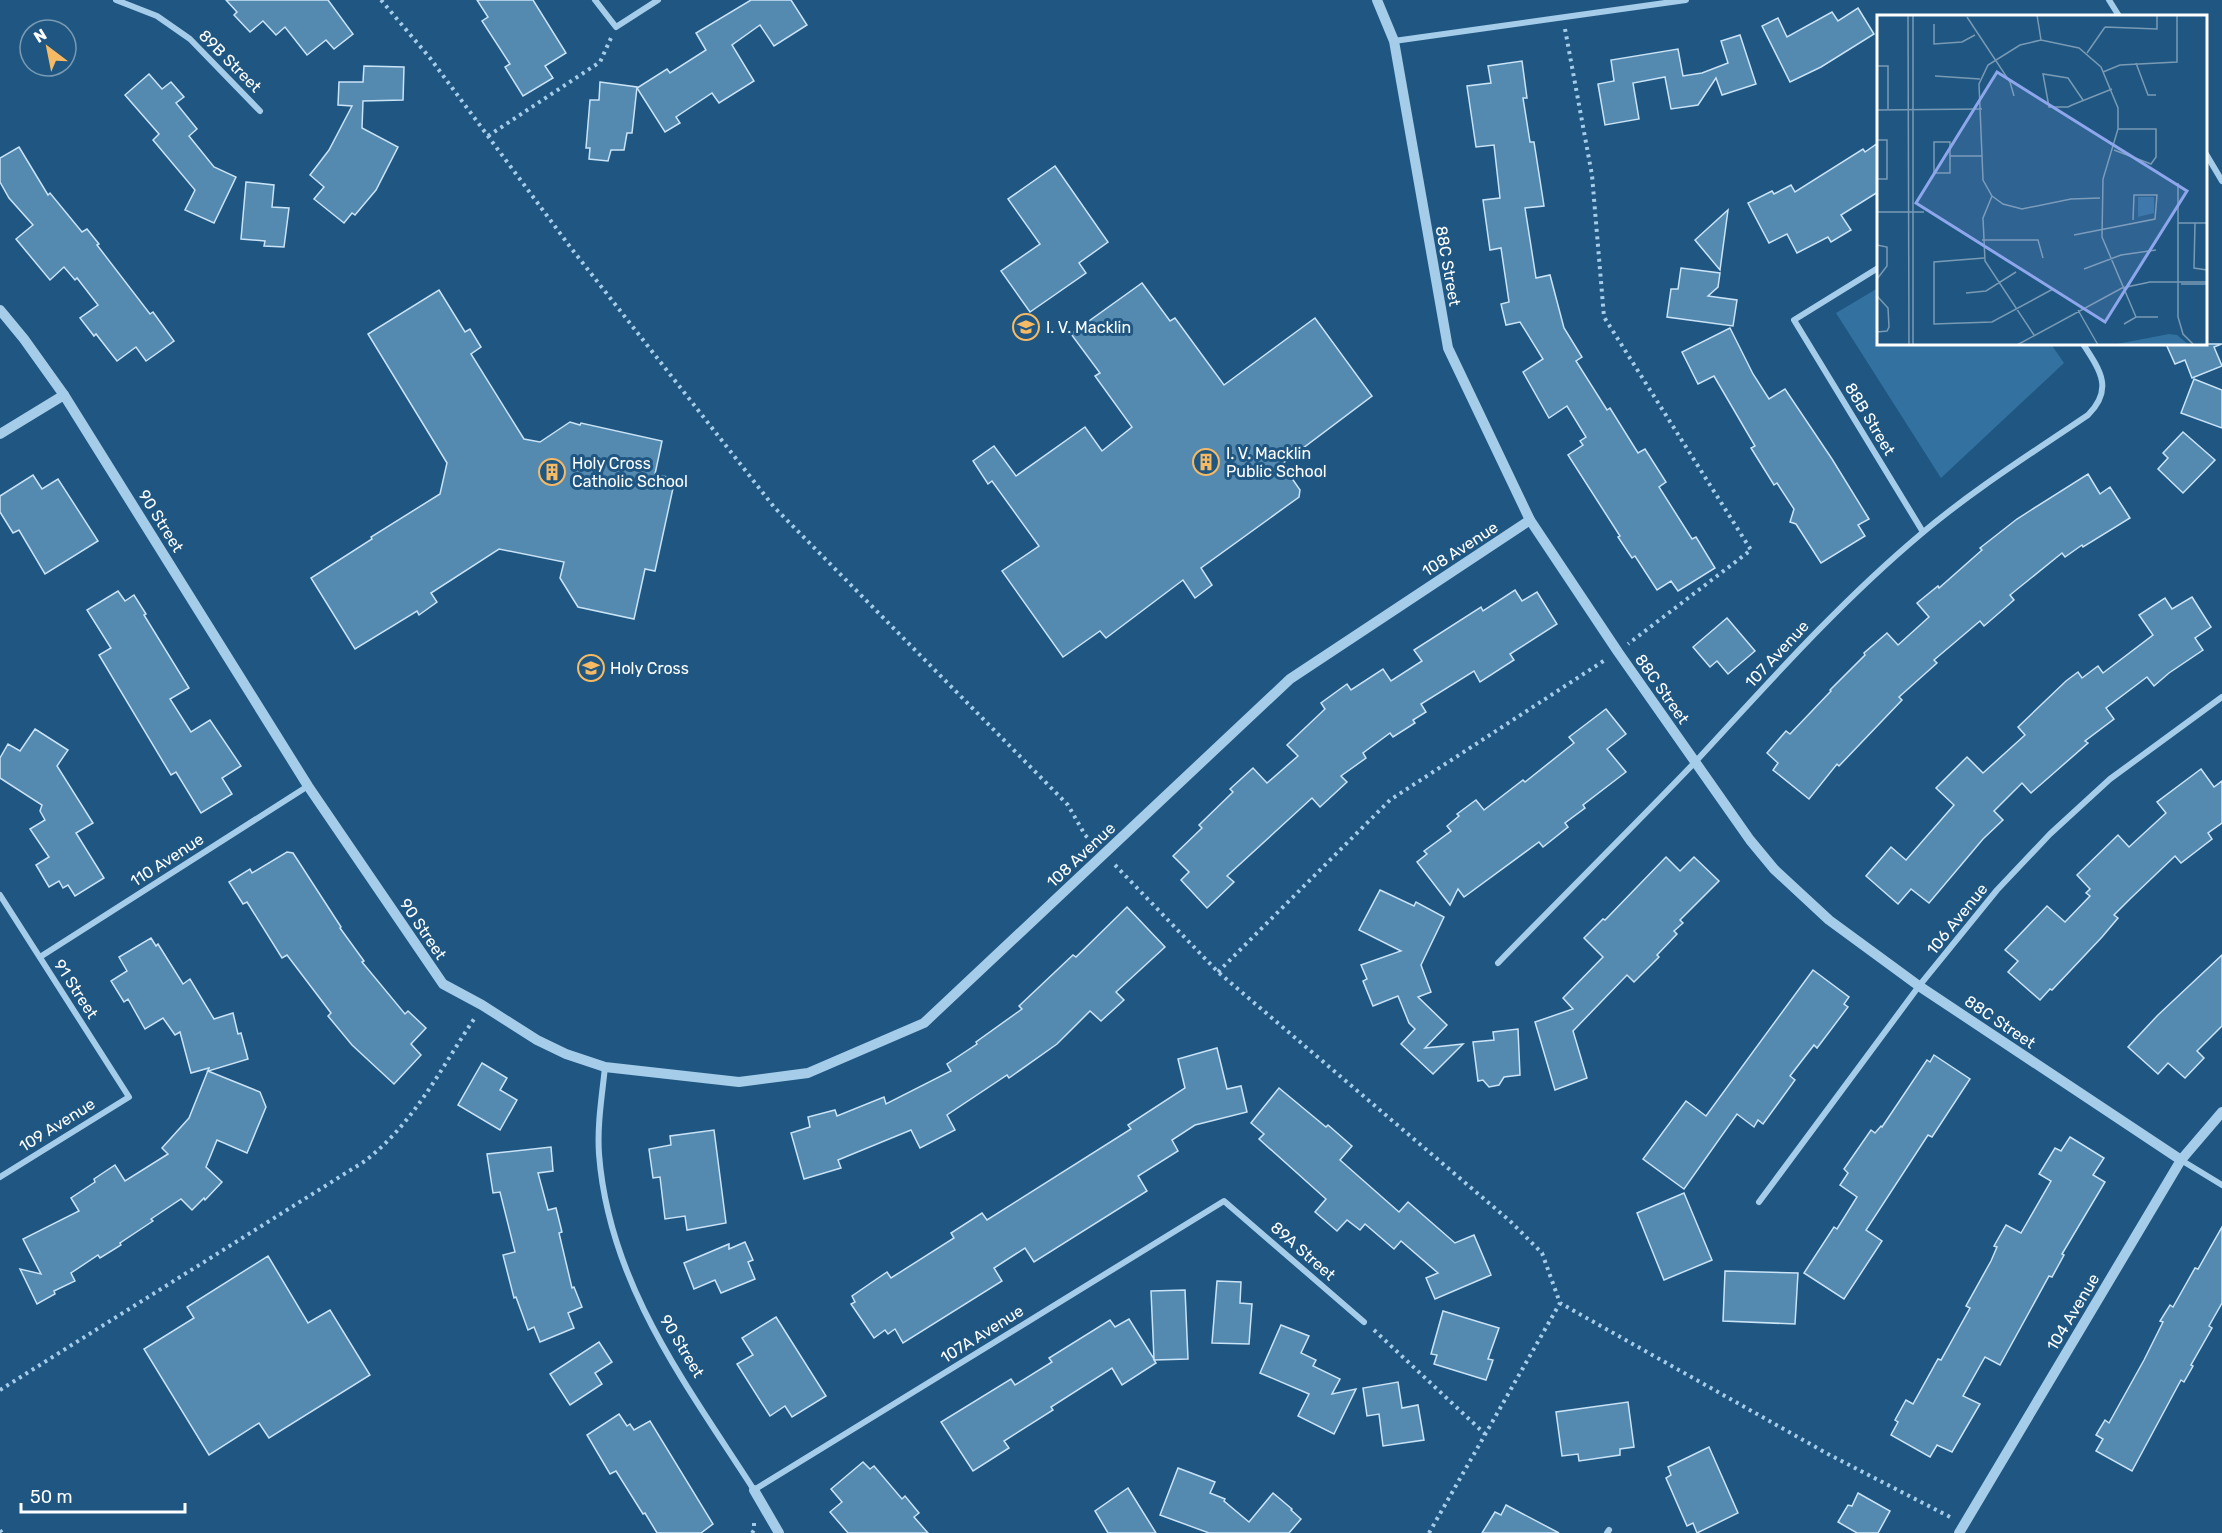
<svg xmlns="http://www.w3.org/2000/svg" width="2222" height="1533" font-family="Rubik,sans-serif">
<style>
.green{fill:#3271a0}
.building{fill:#5489b0;stroke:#c9e3f7;stroke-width:1.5}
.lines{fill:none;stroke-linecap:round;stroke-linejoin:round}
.path{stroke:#a5cce9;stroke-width:4;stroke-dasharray:3 4.5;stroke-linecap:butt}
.minor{stroke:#a5cce9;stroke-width:6}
.tertiary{stroke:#a5cce9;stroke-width:10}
.labels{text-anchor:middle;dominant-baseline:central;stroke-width:6;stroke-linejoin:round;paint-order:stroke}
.street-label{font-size:16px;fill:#fff;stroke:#1f5782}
.poi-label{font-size:16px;fill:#fff;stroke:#1f5782;text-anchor:start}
.inset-road{fill:none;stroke:#799ab4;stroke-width:1.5}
.view{fill:#8ea6ec;fill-opacity:0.15;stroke:#8ea6ec;stroke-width:3}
.inset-edge{fill:none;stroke:#fff;stroke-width:3}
</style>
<rect width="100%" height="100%" fill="#1f5782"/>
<!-- green -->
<polygon class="green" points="1878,288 1878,344 2051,344 2064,363 1941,478 1836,313"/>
<!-- building -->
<g class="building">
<polygon points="226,0 328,0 353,34 334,49 326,40 307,55 285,27 276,35 263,21 250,32 234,15 237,12"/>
<polygon points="477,0 533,0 566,53 545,66 553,78 523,96 505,67 510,64 482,21 488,17"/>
<polygon points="751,0 791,0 807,25 774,46 760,25 732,45 754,81 719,103 712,93 676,117 680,123 665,132 637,88 667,69 670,73 706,50 696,33"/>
<polygon points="1858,8 1874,34 1821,67 1790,82 1762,26 1778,18 1787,37 1832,12 1838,21"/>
<polygon points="1740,35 1756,84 1722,95 1716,78 1698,105 1671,109 1665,77 1633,83 1639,119 1605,125 1598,84 1614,81 1611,60 1678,49 1683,76 1702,73 1728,63 1721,41"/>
<polygon points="1522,61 1527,98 1523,98 1530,142 1534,142 1544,206 1525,208 1536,278 1550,275 1564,328 1582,357 1576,361 1607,410 1610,408 1638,453 1645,449 1666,482 1659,487 1692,539 1696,537 1715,568 1678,591 1671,581 1657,590 1635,556 1632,558 1618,537 1620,536 1568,455 1583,445 1580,441 1586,437 1567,406 1549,418 1523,372 1543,359 1520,322 1506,325 1501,304 1509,302 1501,248 1490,250 1483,200 1500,198 1494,145 1476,147 1467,86 1491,83 1488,66"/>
<polygon points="364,66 404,67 403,100 363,101 362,128 398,147 376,190 355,215 352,213 344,223 314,199 324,187 310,175 329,150 352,106 338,105 339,82 363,82"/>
<polygon points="149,74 162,89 171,82 184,97 176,103 197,129 189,136 214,167 236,177 214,223 185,210 195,190 153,140 159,134 125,95"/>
<polygon points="600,82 637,87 632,133 627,133 624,150 611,150 608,161 589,159 590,148 586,148 590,100 599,100"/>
<polygon points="1878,143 1878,192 1841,215 1851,230 1831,242 1828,237 1797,253 1787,234 1769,243 1748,203 1772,191 1774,194 1791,185 1795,192 1863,149 1865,152"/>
<polygon points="19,147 48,195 50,193 82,232 87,229 99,244 97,245 150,314 153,312 174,341 146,361 136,347 117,361 96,334 94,336 80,318 98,305 77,278 75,280 64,267 50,280 16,239 33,225 9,198 0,182 0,158"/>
<polygon points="1055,166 1108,242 1079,263 1086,273 1030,312 1001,271 1040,244 1008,199"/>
<polygon points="246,182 274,185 272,207 289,208 284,247 264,246 265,241 241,239"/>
<polygon points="1728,210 1720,270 1695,240"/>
<polygon points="1681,268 1720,273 1718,287 1708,296 1737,300 1733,326 1667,317 1671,289 1678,289"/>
<polygon points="1142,283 1170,321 1175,318 1224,385 1315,318 1372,396 1282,464 1300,490 1299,497 1201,568 1212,585 1195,598 1183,580 1106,638 1100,631 1063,657 1002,571 1039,546 992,481 988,484 973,461 994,446 1016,476 1085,427 1102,451 1132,427 1095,376 1100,373 1071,334"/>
<polygon points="439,290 465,332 470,329 481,347 471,354 524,439 540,442 570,422 580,425 581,423 662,441 655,474 675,479 655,571 645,569 634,619 578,607 560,578 564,562 499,549 431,593 437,602 419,615 417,611 355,649 311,578 372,539 371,537 440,494 447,463 368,334"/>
<polygon points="1730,328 1753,374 1769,399 1785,389 1832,459 1869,519 1858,525 1865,536 1821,563 1796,524 1790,522 1794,509 1777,483 1774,485 1751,448 1755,446 1714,376 1698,384 1682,352"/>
<polygon points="2166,344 2222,344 2214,347 2222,366 2192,378 2185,360 2175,364"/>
<polygon points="2194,379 2222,390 2222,428 2181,413"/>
<polygon points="2183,432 2215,460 2183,493 2158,469 2168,458 2163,453"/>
<polygon points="2088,474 2100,494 2110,487 2130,518 2083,547 2082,545 2065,557 2062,553 2010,595 2014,600 1984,626 1980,621 1934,660 1937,663 1899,697 1902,700 1839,766 1837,764 1809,799 1773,770 1778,763 1767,753 1786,731 1790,734 1831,691 1830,690 1865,655 1864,653 1887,633 1898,645 1929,617 1917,603 1938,586 1939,588 1982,550 1980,548 2017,519"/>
<polygon points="33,475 42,489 58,479 98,541 45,574 19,530 13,533 0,512 0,496"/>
<polygon points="1515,590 1522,601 1537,592 1557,624 1510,654 1514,660 1480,682 1474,671 1421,704 1426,712 1413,720 1415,723 1393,737 1390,733 1363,753 1366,758 1341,776 1347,782 1320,807 1312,798 1227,876 1234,882 1207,908 1181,880 1189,872 1173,856 1202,828 1199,825 1233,792 1230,789 1253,768 1267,783 1298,756 1287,745 1325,709 1321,703 1347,684 1351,690 1383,669 1391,681 1422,661 1414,650 1481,607 1483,611"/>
<polygon points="118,591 125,601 134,595 146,614 144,615 189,688 170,699 191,732 210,720 241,766 222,778 232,794 201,813 176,772 171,775 99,655 111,648 87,610"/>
<polygon points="2192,597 2211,627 2195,638 2203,650 2169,673 2154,686 2147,677 2106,708 2114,719 2085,741 2088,743 2031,793 2022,783 1994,811 2003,820 1983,839 1929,903 1911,889 1898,904 1866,876 1891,847 1906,860 1954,805 1936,788 1967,757 1983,773 2025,735 2018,727 2066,681 2078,672 2082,678 2098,666 2103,673 2153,635 2139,615 2165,598 2172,609"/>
<polygon points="1727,618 1755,651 1728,674 1717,661 1710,667 1693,647"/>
<polygon points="1606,709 1626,734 1607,749 1626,772 1583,805 1585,808 1565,823 1568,827 1543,847 1539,842 1464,897 1458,889 1450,905 1417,862 1427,854 1424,851 1451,831 1447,826 1459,816 1457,814 1476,800 1484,810 1523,780 1525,782 1574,743 1569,737"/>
<polygon points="35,729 68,750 57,766 93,823 76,833 104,878 75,896 68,885 63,888 59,881 49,887 36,865 49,857 30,829 45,820 40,811 42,805 0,778 0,758 8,744 20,751"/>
<polygon points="2201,769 2214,787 2222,781 2222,823 2208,833 2212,839 2181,863 2175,856 2131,898 2114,915 2118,918 2102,937 2052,990 2050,989 2040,1000 2008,972 2018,961 2005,950 2047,906 2065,922 2090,896 2086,893 2090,889 2077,875 2118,835 2129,847 2166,813 2157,802"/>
<polygon points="287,852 293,853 341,927 340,928 364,961 362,962 405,1014 408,1011 426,1028 411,1044 421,1055 394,1084 352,1045 328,1016 331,1013 287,955 282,958 247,902 243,904 229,882 250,869 252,873"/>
<polygon points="1666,857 1680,871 1694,857 1719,881 1680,920 1683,923 1674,931 1677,934 1657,955 1659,957 1634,982 1627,975 1573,1031 1587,1078 1555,1090 1535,1022 1573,1009 1563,998 1603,957 1584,938 1603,919 1605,920"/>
<polygon points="1380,890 1414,906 1416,902 1444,917 1421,965 1431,992 1418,997 1447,1025 1425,1048 1463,1044 1433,1074 1401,1044 1415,1029 1409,1023 1398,996 1373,1006 1363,981 1367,979 1361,965 1401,951 1359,930"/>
<polygon points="1127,907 1165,947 1116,992 1124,1000 1101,1021 1090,1011 1057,1044 1009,1078 1007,1075 947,1115 955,1130 920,1148 911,1130 838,1160 841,1168 804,1179 791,1133 810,1127 808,1117 835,1110 837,1116 884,1097 886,1104 951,1071 947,1064 977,1044 976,1042 1022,1009 1019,1006 1073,955 1076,957"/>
<polygon points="151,938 156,946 158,944 183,984 190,979 214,1019 233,1013 238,1034 241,1033 248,1059 208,1071 260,1092 266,1107 247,1153 217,1140 206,1167 222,1182 205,1200 204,1198 192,1210 181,1199 151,1219 153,1221 120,1243 121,1245 100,1258 98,1255 71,1273 75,1281 54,1291 55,1294 37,1304 20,1269 41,1274 23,1239 79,1211 71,1198 95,1182 94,1179 115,1165 125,1181 168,1154 162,1148 189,1118 209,1068 191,1073 180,1032 175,1035 163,1018 145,1029 128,999 124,1002 111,981 127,971 119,957"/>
<polygon points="2222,955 2222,1026 2197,1051 2204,1058 2185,1078 2168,1063 2158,1074 2128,1047 2158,1015"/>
<polygon points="1813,970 1849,997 1844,1004 1848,1007 1817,1048 1814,1045 1790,1076 1795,1080 1763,1124 1758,1120 1754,1127 1737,1114 1684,1189 1643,1159 1686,1101 1706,1116"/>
<polygon points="1518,1029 1520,1075 1504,1077 1499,1085 1489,1087 1483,1080 1478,1081 1473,1042 1494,1040 1493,1032"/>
<polygon points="1217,1048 1227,1089 1241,1086 1247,1112 1195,1125 1172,1140 1178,1151 1138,1176 1147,1191 1034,1262 1025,1248 994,1268 1002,1281 903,1343 895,1329 888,1334 885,1330 874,1338 851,1304 855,1302 852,1296 887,1272 891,1278 954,1238 951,1233 982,1213 987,1220 1131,1129 1128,1125 1185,1088 1178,1059"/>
<polygon points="1934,1055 1970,1079 1932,1137 1928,1135 1866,1230 1882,1241 1844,1299 1804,1273 1834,1227 1837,1229 1857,1197 1840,1185 1848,1173 1844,1169 1871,1130 1875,1133 1881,1126 1882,1127 1927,1060 1930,1062"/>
<polygon points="482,1063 507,1078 500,1090 517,1100 500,1130 458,1105"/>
<polygon points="1279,1088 1326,1127 1328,1125 1352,1146 1340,1160 1399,1212 1408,1202 1455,1243 1474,1235 1491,1275 1435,1299 1426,1278 1438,1273 1401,1241 1394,1249 1365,1224 1360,1230 1347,1220 1337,1231 1315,1212 1326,1199 1259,1139 1264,1134 1251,1123"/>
<polygon points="714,1130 726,1223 687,1230 685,1216 665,1219 660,1177 653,1178 649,1149 671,1145 670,1136"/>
<polygon points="2070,1137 2104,1158 2093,1175 2105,1182 2062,1254 2064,1255 2052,1277 2049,1276 2000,1365 1985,1357 1963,1396 1980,1404 1952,1452 1937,1445 1930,1457 1891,1435 1898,1422 1895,1420 1906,1400 1913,1404 1938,1359 1941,1360 1970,1308 1966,1306 1991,1261 1997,1247 1994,1246 2006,1225 2021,1233 2051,1181 2039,1174 2055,1148 2061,1151"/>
<polygon points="551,1147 553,1171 538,1173 548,1210 556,1208 562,1232 559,1233 572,1288 574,1287 582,1307 568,1313 574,1328 540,1342 534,1327 528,1330 516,1297 514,1298 503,1255 515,1252 500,1192 493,1193 487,1154"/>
<polygon points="1684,1193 1712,1260 1664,1280 1637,1213"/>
<polygon points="2222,1227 2222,1303 2209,1326 2212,1328 2191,1365 2193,1366 2184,1382 2181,1380 2132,1471 2096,1451 2103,1439 2096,1435 2105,1420 2109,1423 2144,1360 2163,1322 2160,1321 2170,1305 2173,1307 2195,1268 2198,1269"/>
<polygon points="745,1242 753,1260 748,1262 755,1279 721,1293 715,1280 694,1289 684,1263 729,1244 729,1249"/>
<polygon points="268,1256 308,1323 330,1310 370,1375 269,1438 259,1423 209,1455 144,1349 194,1318 187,1307"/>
<polygon points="1725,1271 1798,1273 1795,1324 1723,1321"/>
<polygon points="1217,1281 1241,1282 1240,1303 1252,1304 1249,1344 1212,1343"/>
<polygon points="1185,1290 1188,1359 1154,1360 1156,1363 1122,1385 1112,1368 1051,1407 1053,1410 1004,1441 1009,1448 973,1471 941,1422 1011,1379 1015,1385 1052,1362 1049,1358 1110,1320 1115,1327 1129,1319 1154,1359 1151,1291"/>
<polygon points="1443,1311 1499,1328 1488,1359 1493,1360 1486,1380 1434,1364 1437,1355 1431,1354"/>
<polygon points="776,1317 826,1396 792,1417 785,1406 770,1416 737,1364 753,1355 742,1338"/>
<polygon points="1281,1325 1309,1336 1301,1353 1316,1360 1313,1366 1340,1379 1332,1394 1356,1389 1334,1434 1298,1416 1309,1394 1260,1373"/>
<polygon points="599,1342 612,1362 595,1373 602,1384 570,1405 550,1374"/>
<polygon points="1398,1382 1402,1408 1418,1405 1424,1440 1383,1446 1379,1414 1367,1416 1363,1388"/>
<polygon points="1628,1402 1634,1447 1620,1449 1620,1455 1579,1461 1578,1454 1562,1456 1556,1412"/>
<polygon points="619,1414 627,1426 630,1424 634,1430 650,1421 713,1524 701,1533 657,1533 645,1513 643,1514 616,1471 610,1474 587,1435"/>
<polygon points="1709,1447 1738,1513 1697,1533 1693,1523 1687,1526 1666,1478 1671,1475 1668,1467"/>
<polygon points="863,1462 870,1469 874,1466 902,1499 905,1496 919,1513 914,1517 928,1533 848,1533 830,1512 842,1502 831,1489"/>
<polygon points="1178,1468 1215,1482 1210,1493 1225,1499 1224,1501 1249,1522 1273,1493 1292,1509 1291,1510 1301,1519 1289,1533 1209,1533 1160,1515"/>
<polygon points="1128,1488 1156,1533 1108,1533 1095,1511"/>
<polygon points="1858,1493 1890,1511 1878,1533 1857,1533 1838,1522 1848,1505 1852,1506"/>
<polygon points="1506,1505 1559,1533 1482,1533 1495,1512 1501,1515"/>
</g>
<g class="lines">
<!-- path -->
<g class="path">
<polyline points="381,0 430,58 571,248 774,507 1068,805 1085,835 1093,843"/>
<polyline points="1565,29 1592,175 1604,317 1751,550 1628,644"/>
<polyline points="488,136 600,62 611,38"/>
<polyline points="1115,865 1218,972 1510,1221 1542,1253 1560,1303 1828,1454 1950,1517"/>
<polyline points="1218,972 1390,800 1605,660"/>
<polyline points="1374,1330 1485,1434"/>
<path d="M0,1390L365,1161C414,1123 440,1070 474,1019"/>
<polyline points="0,1530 2,1533"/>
<polyline points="752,1533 754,1530 754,1523"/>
<polyline points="1429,1533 1560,1303"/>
</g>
<!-- minor -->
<g class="minor">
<polyline points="116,0 157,16 190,39 260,111"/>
<polyline points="595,0 616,27 658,0"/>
<polyline points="2109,0 2119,16"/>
<polyline points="1394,41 1686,0"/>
<polyline points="2206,154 2222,181"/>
<polyline points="1878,268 1794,320 1923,532"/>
<polyline points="0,895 129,1097 0,1177"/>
<polyline points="40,957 308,786"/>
<path d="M1498,963C1564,895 1632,828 1698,759C1770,681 1840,602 1921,534C1973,490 2032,453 2088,415C2114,389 2100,370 2083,344"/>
<path d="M605,1067C602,1096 597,1125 599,1154C609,1284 686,1384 754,1490L1224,1201L1364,1322"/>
<polyline points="2181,1160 2222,1185"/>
<polyline points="1759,1202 1919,986 1997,890 2050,834 2110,779 2222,697"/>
<polyline points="1607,1533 1609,1530"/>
</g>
<!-- tertiary -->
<g class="tertiary">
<polyline points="1377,0 1394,41 1448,348 1530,520 1618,652 1750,840 1774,869 1829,920 1919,986 2181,1160"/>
<polyline points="0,310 24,339 64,395 308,786 443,984 482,1005 537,1040 566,1054 605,1067 739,1082 808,1073 924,1023 1290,679 1530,520"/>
<polyline points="0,434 64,395"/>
<polyline points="754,1490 779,1533"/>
<polyline points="1959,1533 2181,1160 2222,1112"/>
</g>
</g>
<!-- icons -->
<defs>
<symbol id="school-ring" viewBox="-11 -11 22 22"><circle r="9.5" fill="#1f5782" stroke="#f7ba64" stroke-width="1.5"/><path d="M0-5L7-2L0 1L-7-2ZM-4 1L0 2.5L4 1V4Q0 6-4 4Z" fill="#f7ba64"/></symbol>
<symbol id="building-ring" viewBox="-11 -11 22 22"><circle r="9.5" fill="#1f5782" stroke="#f7ba64" stroke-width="1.5"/><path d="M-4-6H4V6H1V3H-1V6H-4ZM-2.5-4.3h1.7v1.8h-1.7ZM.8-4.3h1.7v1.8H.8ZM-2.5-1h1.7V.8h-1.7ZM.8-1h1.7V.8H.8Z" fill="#f7ba64"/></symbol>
</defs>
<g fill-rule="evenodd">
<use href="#school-ring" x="1011" y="312" width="30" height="30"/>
<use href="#building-ring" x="1191" y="447" width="30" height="30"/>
<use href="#building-ring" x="537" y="457" width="30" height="30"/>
<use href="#school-ring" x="576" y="653" width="30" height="30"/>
</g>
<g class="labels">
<!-- street labels -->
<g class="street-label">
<text transform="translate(230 61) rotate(45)">89B Street</text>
<text transform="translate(1448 266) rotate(80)">88C Street</text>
<text transform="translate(1870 419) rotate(59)">88B Street</text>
<text transform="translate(161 521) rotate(58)">90 Street</text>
<text transform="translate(1460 549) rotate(-33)">108 Avenue</text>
<text transform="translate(1777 654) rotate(-47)">107 Avenue</text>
<text transform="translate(1662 689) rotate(55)">88C Street</text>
<text transform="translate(1081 855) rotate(-43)">108 Avenue</text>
<text transform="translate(167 860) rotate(-33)">110 Avenue</text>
<text transform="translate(1957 919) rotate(-51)">106 Avenue</text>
<text transform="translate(423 929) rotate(56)">90 Street</text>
<text transform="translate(76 989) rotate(57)">91 Street</text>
<text transform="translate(2000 1022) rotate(34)">88C Street</text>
<text transform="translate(57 1125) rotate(-32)">109 Avenue</text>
<text transform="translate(1303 1251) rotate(41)">89A Street</text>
<text transform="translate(2073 1312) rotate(-59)">104 Avenue</text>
<text transform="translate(982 1334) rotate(-32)">107A Avenue</text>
<text transform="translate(682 1346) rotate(59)">90 Street</text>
</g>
<!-- poi labels -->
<g class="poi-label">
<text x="1046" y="327">I. V. Macklin</text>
<text x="1226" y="453">I. V. Macklin<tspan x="1226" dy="18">Public School</tspan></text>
<text x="572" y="463">Holy Cross<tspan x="572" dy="18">Catholic School</tspan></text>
<text x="610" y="668">Holy Cross</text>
</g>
</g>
<!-- overview -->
<g transform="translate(1877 15)">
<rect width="330" height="330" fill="#1f5782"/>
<path d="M261,182H277V198L261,202ZM292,319L300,320L312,330L240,329Z" fill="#3271a0"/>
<path class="inset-road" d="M31,0L32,330M36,0V330M160,0L164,25M90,2L133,67L137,81M57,9V29L85,27L98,20M228,12L280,14V0M210,38L228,12M259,48L271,80H279M0,51H11V94M226,57L243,50L300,47V0M58,61L103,64M206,85L191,63L166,59L172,92H191L195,90L235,74M0,95L105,94M0,125H10V164H0M57,127H73V158H57ZM237,135L274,149L279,142V114H241M73,141H105M301,168V302L306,319L317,330M115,181L106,203L108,246L157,320M223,183L194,184L145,194L126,189L115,181L106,165L102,69L111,50L143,30L164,25L202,33L224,52L241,93V114L226,164L225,222L259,302M0,197H47M301,208H330M318,208L317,253L330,255M197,220L278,204L280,180H257L256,205M105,225H161L166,243M0,230L10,232V251L0,264M107,243L57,247V309L115,307L176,274M207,254L244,240L279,235M304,269H330M89,278L109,276L139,257L133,261M0,281L11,293L12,312L10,316L0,317M201,295L221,330M247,309L259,302H281M140,330L245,273L273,267H330"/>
<path class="view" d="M120,57L310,176L228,307L39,188Z"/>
<rect width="330" height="330" class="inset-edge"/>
</g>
<!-- north arrow -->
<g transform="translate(48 48) rotate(328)"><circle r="28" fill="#1f5782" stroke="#799ab4" stroke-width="1.5"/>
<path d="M0-4.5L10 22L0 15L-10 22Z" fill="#f7ba64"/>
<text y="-9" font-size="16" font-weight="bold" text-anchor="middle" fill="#ffffff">N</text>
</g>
<!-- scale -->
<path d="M21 1503v9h164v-9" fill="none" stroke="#ffffff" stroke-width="3"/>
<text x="30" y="1503" font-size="18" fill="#ffffff" stroke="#1f5782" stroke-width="4.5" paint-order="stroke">50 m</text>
</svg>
